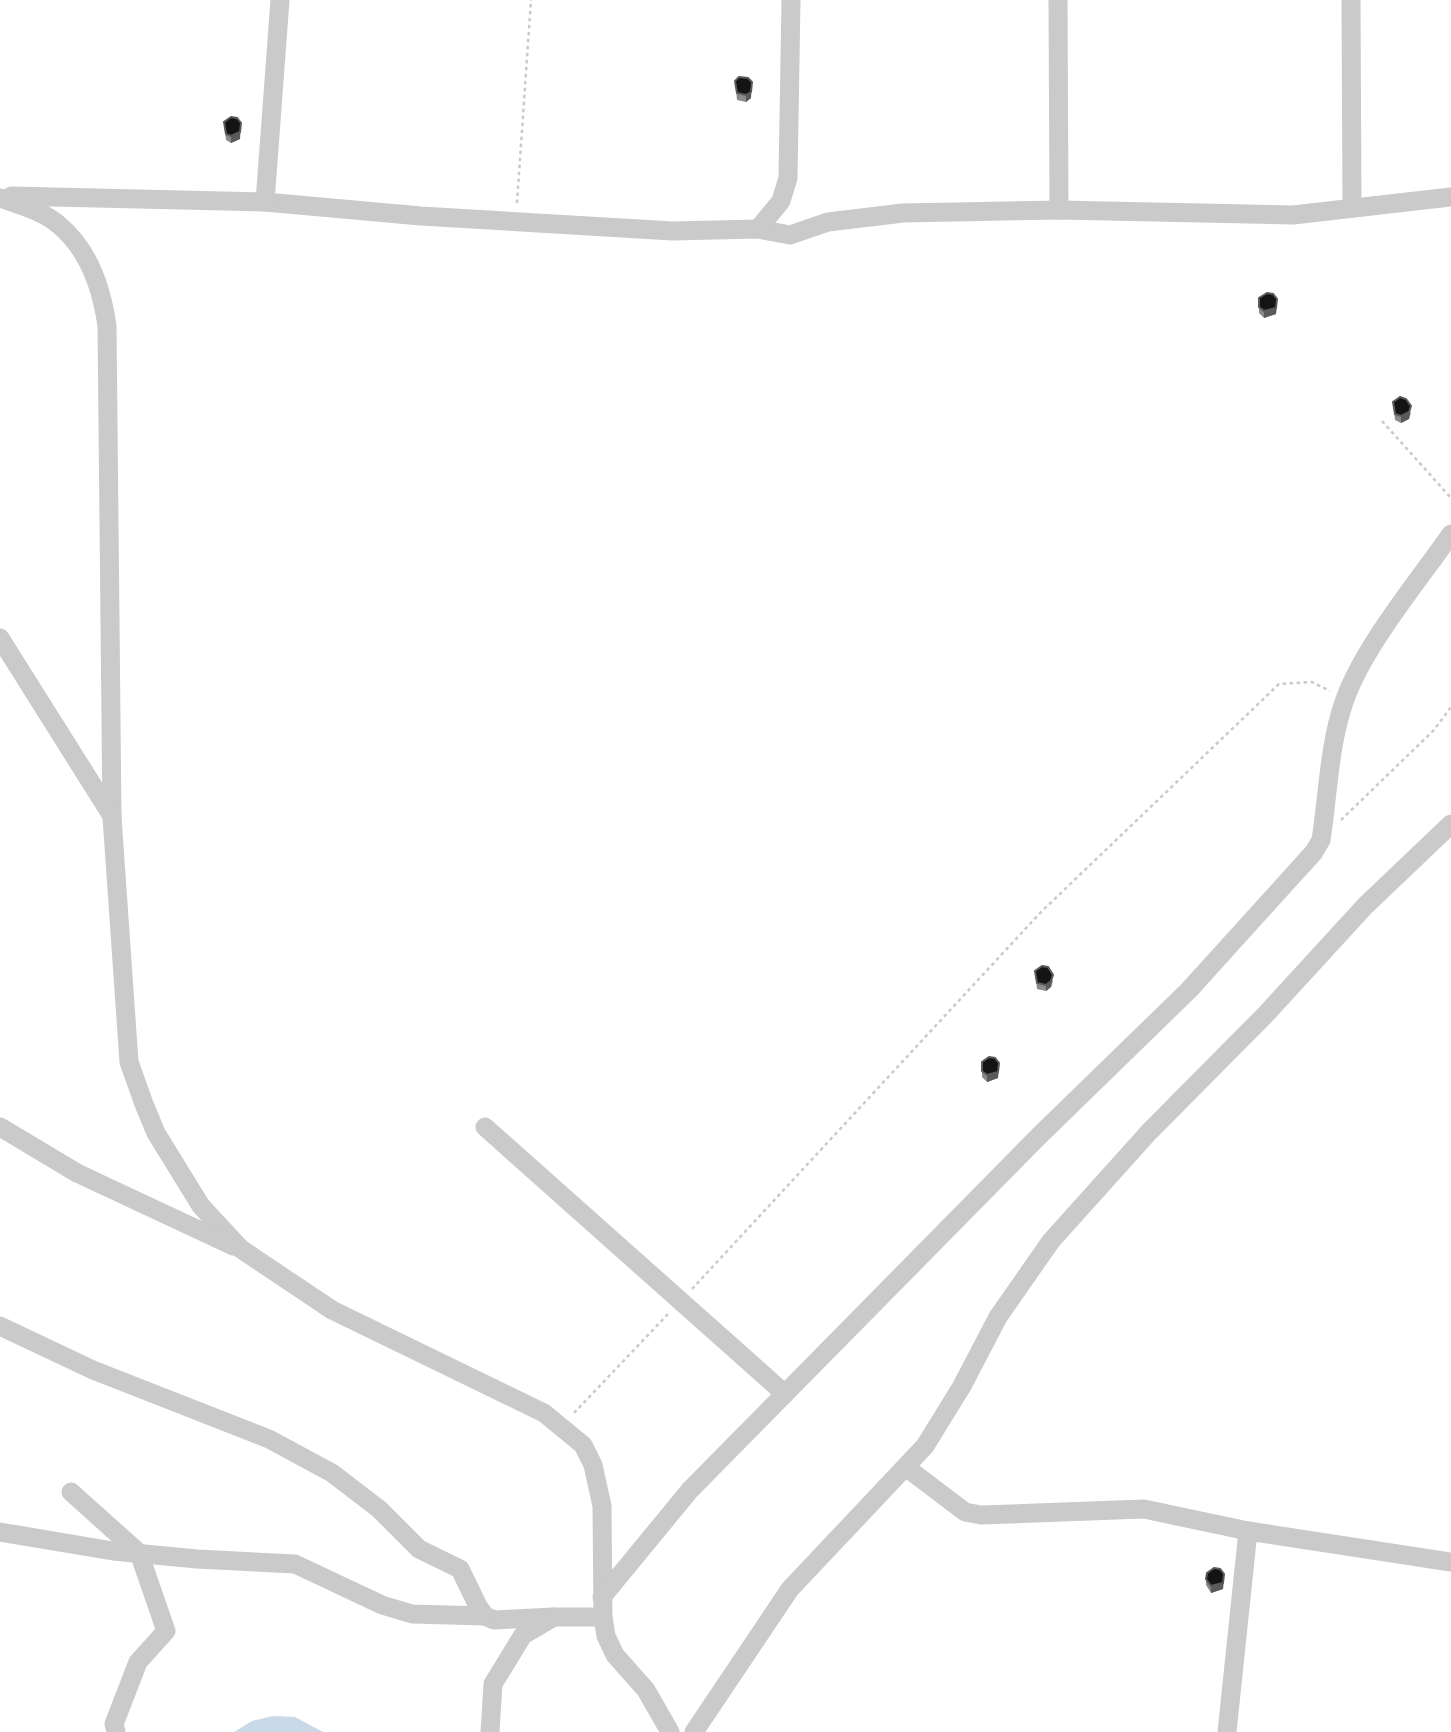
<svg xmlns="http://www.w3.org/2000/svg" width="1451" height="1732" font-family="Arial,sans-serif">
<style>
.water{fill:#c9d9e7}
.lines{fill:none;stroke-linecap:round;stroke-linejoin:round}
.path{stroke:#cacaca;stroke-width:2.5;stroke-dasharray:3.5 3.5;stroke-linecap:butt}
.minor{stroke:#cacaca;stroke-width:19}
.wall{fill:#8a8a8a}
.shaded-wall{fill:#5a5a5a}
.building{fill:#141414;stroke:#5a5a5a;stroke-width:2}
</style>
<rect width="100%" height="100%" fill="#fff"/>
<!-- water -->
<polygon class="water" points="273,1716 295,1717 323,1732 234,1732 252,1721"/>
<g class="lines">
<!-- path -->
<g class="path">
<polyline points="517,203 531,0"/>
<polyline points="1382,421 1451,498"/>
<polyline points="1341,820 1434,730 1451,707"/>
<polyline points="692,1289 1040,913 1279,684 1312,682 1330,691"/>
<polyline points="574,1413 668,1314"/>
</g>
<!-- minor -->
<g class="minor">
<polyline points="280,0 265,202 421,216 673,231 758,229 790,235 828,222 903,213 1059,210 1293,215 1451,197"/>
<polyline points="1058,0 1059,210"/>
<polyline points="1351,0 1352,207"/>
<polyline points="11,196 265,202"/>
<path d="M0,198C20,205 43,211 59,225C89,250 102,290 107,326L112,817L129,1062L144,1104L156,1133L201,1206L241,1249L332,1310L544,1413L583,1445L593,1465L602,1506L603,1617L606,1636L615,1655L646,1690L670,1732"/>
<polyline points="758,229 781,201 788,178 791,0"/>
<polyline points="0,638 112,816"/>
<polyline points="0,1127 77,1173 233,1246"/>
<polyline points="485,1127 785,1394"/>
<polyline points="0,1326 93,1370 269,1439 332,1473 379,1509 419,1549 460,1569 478,1606 485,1616 494,1620 554,1617"/>
<polyline points="907,1468 965,1512 981,1515 1144,1509 1248,1531 1451,1562"/>
<polyline points="71,1492 139,1553 166,1631 138,1662 114,1724 116,1732"/>
<polyline points="0,1532 113,1551 197,1559 295,1564 382,1605 412,1614 485,1616"/>
<path d="M602,1597L690,1490L1040,1135L1189,990L1314,852L1321,840C1328,795 1329,745 1344,702C1363,647 1417,583 1451,534"/>
<polyline points="490,1732 493,1684 523,1635 554,1617 603,1617"/>
<polyline points="694,1732 790,1589 925,1446 962,1386 998,1317 1051,1241 1149,1132 1266,1014 1365,906 1451,824"/>
<polyline points="1227,1732 1248,1531"/>
</g>
</g>
<!-- wall -->
<g class="wall">
<polygon points="735,81 751,98 746,102 737,100"/>
<polygon points="224,122 240,139 231,143 226,140"/>
<polygon points="1259,298 1277,305 1276,314 1264,318 1259,313"/>
<polygon points="1393,402 1411,413 1409,419 1401,423 1395,420"/>
<polygon points="1035,971 1053,981 1051,987 1046,991 1037,989"/>
<polygon points="982,1062 999,1069 998,1078 987,1082 982,1077"/>
<polygon points="1206,1579 1224,1580 1223,1589 1211,1593 1206,1585"/>
</g>
<!-- shaded-wall -->
<g class="shaded-wall">
<polygon points="752,82 751,98 746,102 746,95"/>
<polygon points="241,123 240,139 231,143 231,136"/>
<polygon points="1277,299 1276,314 1264,318 1264,311"/>
<polygon points="1411,406 1409,419 1401,423 1401,416"/>
<polygon points="1053,975 1051,987 1046,991 1046,985"/>
<polygon points="999,1063 998,1078 987,1082 987,1075"/>
<polygon points="1224,1574 1223,1589 1211,1593 1211,1586"/>
</g>
<!-- building -->
<g class="building">
<polygon points="739,77 748,78 752,82 751,92 746,95 737,93 735,81"/>
<polygon points="231,117 237,118 241,123 240,132 231,136 226,134 224,122"/>
<polygon points="1267,293 1273,294 1277,299 1276,308 1264,311 1259,307 1259,298"/>
<polygon points="1400,397 1406,399 1411,406 1409,412 1401,416 1395,414 1393,402"/>
<polygon points="1042,966 1048,967 1053,975 1051,981 1046,985 1037,983 1035,971"/>
<polygon points="989,1057 995,1058 999,1063 998,1072 987,1075 982,1071 982,1062"/>
<polygon points="1214,1568 1220,1569 1224,1574 1223,1583 1211,1586 1206,1579 1207,1573"/>
</g>
</svg>
